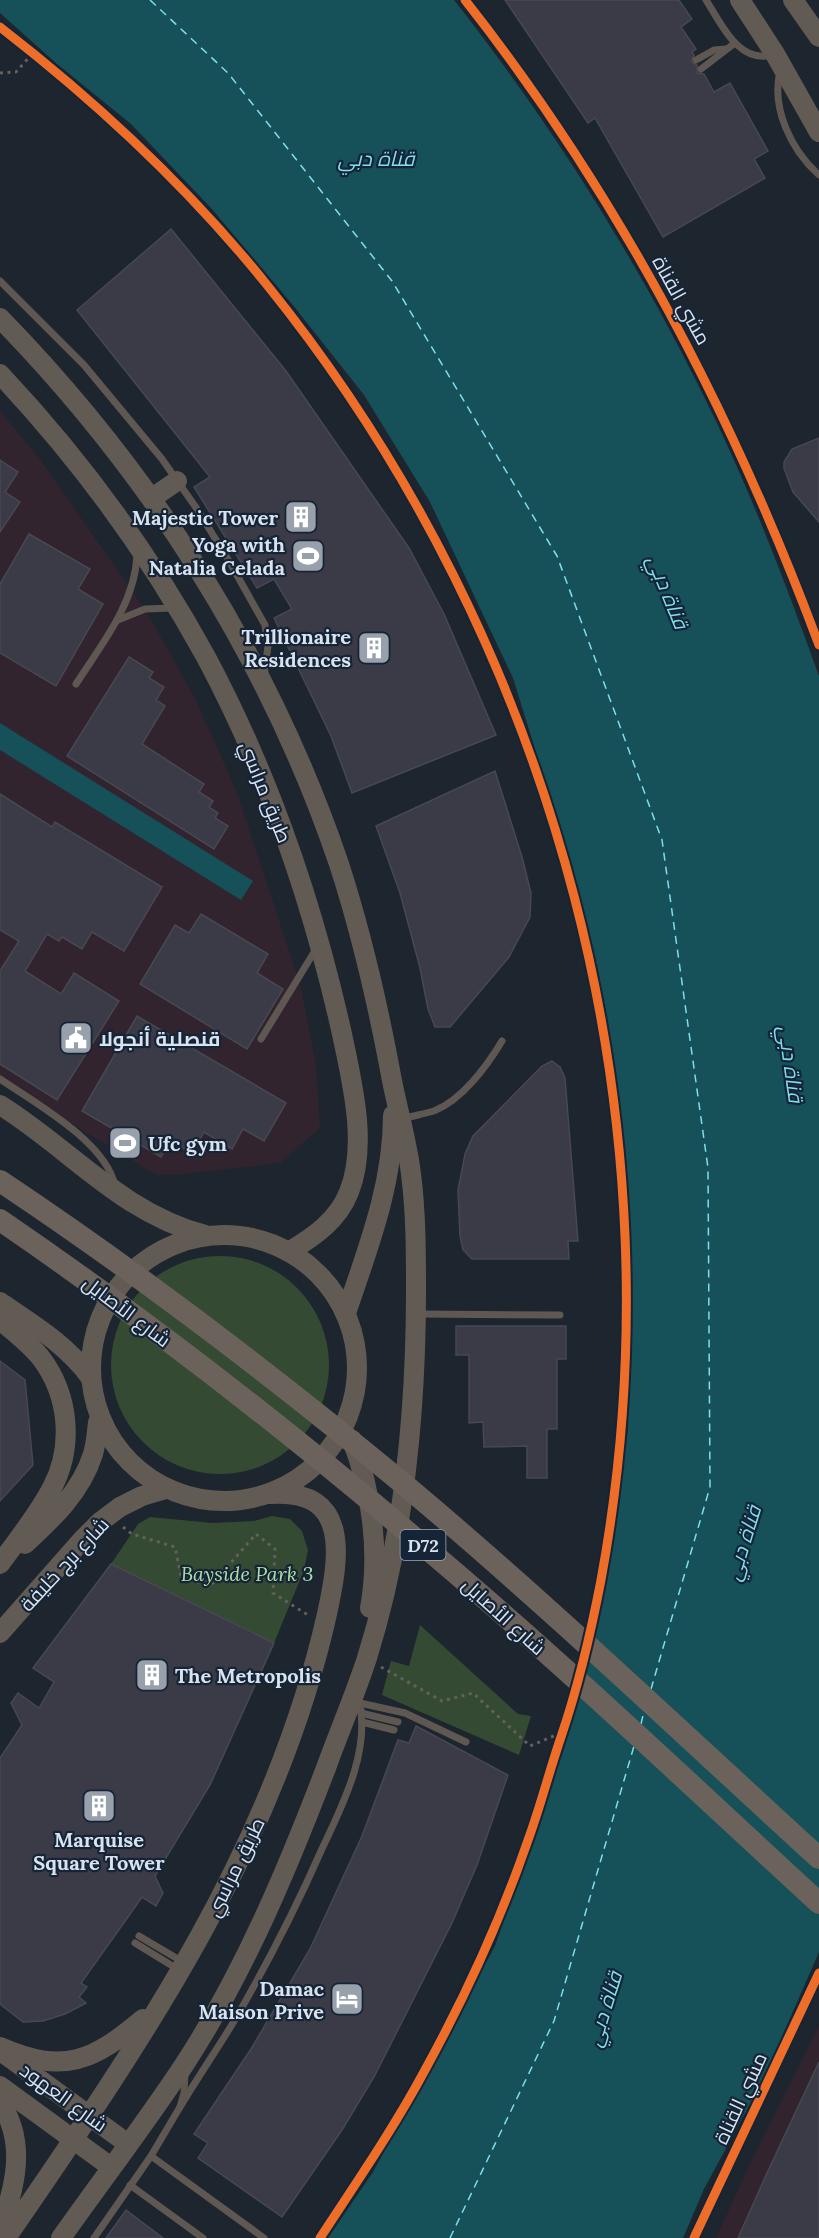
<svg xmlns="http://www.w3.org/2000/svg" width="819" height="2238" font-family="Lora,Cairo,serif">
<style>
.commercial{fill:#31242f}
.green{fill:#354a33}
.water{fill:#165059}
.lines{fill:none;stroke-linecap:round;stroke-linejoin:round}
.ferry{stroke:#7edeed;stroke-width:1.5;stroke-dasharray:8 6;stroke-linecap:butt}
.building{fill:#3a3b46;stroke:#474851;stroke-width:1.5}
.path{stroke:#63605e;stroke-width:3;stroke-dasharray:3 4.5;stroke-linecap:butt}
.lane{stroke:#5f5852;stroke-width:7}
.secondary{stroke:#625b54;stroke-width:20}
.primary-bridge{stroke:#6a625b;stroke-width:22}
.cycleway-casing{stroke:#152436;stroke-width:13}
.cycleway{stroke:#ee6e29;stroke-width:9}
.labels{text-anchor:middle;dominant-baseline:central;stroke-width:4.5;stroke-linejoin:round;paint-order:stroke}
.shield{fill:#152436;stroke:#9eaab8;stroke-width:1.5}
.shield-label{font-size:18px;font-weight:bold;fill:#d9e3ef}
.street-label{font-size:20px;fill:#d9e3ef;stroke:#152436}
.poi-label{font-size:20px;font-weight:bold;fill:#d9e3ef;stroke:#152436;text-anchor:end}
.park-label{font-size:20px;font-style:italic;fill:#aedea4;stroke:#152436}
.water-label{font-size:21px;font-style:italic;fill:#7edeed;stroke:#152436}
</style>
<rect width="100%" height="100%" fill="#1d252e"/>
<!-- commercial -->
<g class="commercial">
<polygon points="0,411 39,458 146,611 195,698 236,790 301,987 316,1066 320,1128 280,1163 183,1174 156,1175 0,1080"/>
<polygon points="819,2026 819,2238 716,2238 753,2157"/>
</g>
<!-- green -->
<g class="green">
<circle cx="220" cy="1365" r="109"/>
<polygon points="272,1516 290,1519 302,1531 308,1550 304,1570 274,1643 111,1564 138,1524 150,1517 212,1523 254,1521"/>
<polygon points="420,1625 518,1714 531,1716 519,1755 382,1695 391,1661 409,1666"/>
</g>
<!-- water -->
<g class="water">
<path d="M0,0H454C555,128 642,268 713,415C754,500 787,587 819,676V1952L763,2080L704,2189L683,2238H328L373,2172L495,1946L565,1746L607,1560L628,1430L631,1232L619,1102L600,990L562,836L513,678L430,502L364,395L292,304L211,208L131,124L57,64L0,13Z"/>
<polygon points="0,723 253,881 241,900 0,750"/>
</g>
<g class="lines">
<!-- ferry -->
<g class="ferry">
<polyline points="150,0 228,73 392,281 557,556 662,840 708,1168 710,1487 651,1689"/>
<polyline points="641,1724 644,1711"/>
<polyline points="450,2238 554,2021 634,1746"/>
</g>
</g>
<!-- building -->
<g class="building">
<polygon points="505,0 679,0 692,19 681,27 696,49 692,52 694,55 691,62 697,65 697,73 704,74 714,92 730,83 768,151 754,159 765,178 663,237 595,118 588,123"/>
<polygon points="171,229 286,371 409,548 444,614 496,735 352,793 331,736 274,618 292,609 274,579 257,588 194,487 210,477 77,310"/>
<polygon points="819,438 819,522 793,492 784,468 784,462 792,449"/>
<polygon points="0,460 18,472 5,492 20,502 0,532"/>
<polygon points="29,534 90,569 78,589 103,604 56,686 0,653 0,584"/>
<polygon points="129,657 153,672 149,678 164,687 156,700 165,706 142,744 204,784 199,792 213,801 209,807 218,813 215,818 228,826 214,849 67,756"/>
<polygon points="495,771 522,857 531,893 530,917 509,957 450,1027 435,1027 428,1009 420,968 400,893 376,826"/>
<polygon points="0,794 52,827 55,822 162,887 124,951 92,932 82,949 62,937 59,941 47,934 25,971 61,994 74,973 119,1001 57,1100 0,1064 0,971 19,941 0,930"/>
<polygon points="201,914 268,954 257,973 283,989 247,1049 140,984 175,925 189,933"/>
<polygon points="137,1016 286,1103 264,1141 243,1129 232,1149 204,1132 192,1153 170,1141 161,1157 82,1111"/>
<polygon points="552,1061 560,1067 565,1078 578,1241 568,1241 569,1259 472,1259 463,1250 460,1236 458,1190 465,1154 473,1136 542,1066"/>
<polygon points="456,1326 566,1326 566,1359 557,1359 557,1429 547,1429 547,1478 527,1478 527,1446 484,1447 483,1422 469,1423 469,1355 456,1355"/>
<polygon points="0,1361 25,1380 33,1465 0,1501"/>
<polygon points="111,1564 274,1643 210,1785 155,1876 163,1893 156,1906 142,1897 128,1917 81,1983 87,1987 79,1997 86,2003 65,2014 43,2021 23,2022 0,2004 0,1758 22,1725 11,1703 18,1693 39,1708 54,1682 33,1668"/>
<polygon points="416,1726 508,1775 477,1865 452,1923 374,2077 342,2130 282,2217 198,2158 208,2143 194,2134 251,2049 310,1949 362,1836 398,1740 409,1743"/>
<polygon points="819,2062 819,2238 738,2238 767,2173"/>
<polygon points="126,2210 163,2238 106,2238"/>
</g>
<g class="lines">
<!-- path -->
<g class="path">
<polyline points="0,73 16,72 33,53"/>
<polyline points="123,1527 132,1534 175,1547 182,1581 213,1583 256,1534 275,1549 273,1593 308,1615"/>
<polyline points="381,1667 442,1701 473,1693 530,1746 563,1732"/>
<polyline points="814,1985 819,1987"/>
</g>
<!-- lane -->
<g class="lane">
<path d="M706,0C721,23 738,64 772,55"/>
<polyline points="696,60 714,50 726,49"/>
<polyline points="701,69 735,43"/>
<path d="M780,71C771,108 791,150 819,175"/>
<polyline points="0,281 84,365 162,459 197,509 229,561 265,625 268,646 264,676"/>
<polyline points="118,620 145,609 173,608"/>
<path d="M76,684C101,645 135,604 137,555"/>
<polyline points="261,1039 316,949"/>
<path d="M0,1079C35,1103 106,1142 115,1186"/>
<path d="M402,1119C412,1116 424,1114 434,1111C462,1100 487,1066 502,1041"/>
<polyline points="419,1314 560,1315"/>
<polyline points="360,1703 405,1713 466,1742"/>
<polyline points="361,1713 398,1722"/>
<polyline points="362,1722 394,1730"/>
<polyline points="139,1936 183,1962"/>
<polyline points="135,1943 179,1970"/>
<path d="M180,2107C198,2077 218,2048 236,2018C267,1964 296,1908 321,1851C343,1804 371,1751 359,1698"/>
<polyline points="151,2156 264,2238"/>
<polyline points="130,2185 203,2238"/>
<polyline points="94,2238 151,2156 180,2107 184,2093 185,2072"/>
</g>
<!-- secondary -->
<g class="secondary">
<polyline points="740,0 775,54 819,132"/>
<polyline points="793,0 819,37"/>
<path d="M0,318C152,474 269,658 339,864C361,932 377,1001 390,1070C396,1105 407,1139 411,1174C416,1213 416,1252 416,1291C416,1415 404,1540 367,1658C355,1695 339,1732 326,1768C287,1870 244,1973 184,2065C145,2124 102,2180 61,2238"/>
<path d="M0,374C80,459 150,555 206,657C269,775 313,904 342,1034C352,1082 368,1145 349,1192C338,1220 315,1236 290,1251"/>
<polyline points="152,498 177,481"/>
<path d="M0,1105C72,1150 120,1212 205,1235"/>
<circle cx="224" cy="1368" r="133"/>
<path d="M0,1302C34,1325 67,1345 91,1378"/>
<path d="M346,1313C368,1248 393,1185 393,1115"/>
<path d="M0,1320C14,1332 29,1343 41,1358C69,1395 74,1446 52,1488C38,1515 18,1539 0,1564"/>
<path d="M352,1440C372,1492 380,1553 370,1608"/>
<path d="M25,1544C53,1518 81,1492 93,1454C96,1444 97,1432 98,1422"/>
<polyline points="0,1633 82,1540 100,1522 120,1507 142,1496 166,1489"/>
<path d="M0,2047C64,2075 93,2061 143,2019"/>
<polyline points="6,2055 128,2144"/>
<polyline points="0,2086 111,2167"/>
<path d="M0,2102C28,2144 14,2188 0,2231"/>
<path d="M6,2238C140,2043 274,1850 327,1614C339,1559 352,1488 270,1494"/>
</g>
<!-- primary-bridge -->
<g class="primary-bridge">
<path d="M0,1181C141,1275 276,1378 406,1486C548,1605 682,1733 819,1858"/>
<path d="M0,1220C155,1326 303,1442 445,1564C573,1673 695,1789 819,1903"/>
</g>
<defs>
<g id="cycleway">
<path d="M465,0C618,194 733,414 819,645"/>
<path d="M0,27C98,103 189,188 267,285C557,644 685,1126 601,1580C591,1632 578,1687 561,1737C549,1772 540,1808 527,1843C500,1921 465,1997 425,2070C394,2128 356,2183 320,2238"/>
<polyline points="694,2238 819,1973"/>
</g>
</defs>
<!-- cycleway casing -->
<use href="#cycleway" class="cycleway-casing"/>
<!-- cycleway -->
<use href="#cycleway" class="cycleway"/>
</g>
<!-- icons -->
<defs>
<symbol id="building-square" viewBox="-11 -11 22 22"><rect x="-9" y="-9" width="18" height="18" rx="4" fill="#97a0ab" stroke="#152436"/><path d="M-4-6H4V6H1V3H-1V6H-4ZM-2.5-4.3h1.7v1.8h-1.7ZM.8-4.3h1.7v1.8H.8ZM-2.5-1h1.7V.8h-1.7ZM.8-1h1.7V.8H.8Z" fill="#fff"/></symbol>
<symbol id="stadium-square" viewBox="-11 -11 22 22"><rect x="-9" y="-9" width="18" height="18" rx="4" fill="#97a0ab" stroke="#152436"/><path d="M0-5a6.5 5 0 1 0 0 10a6.5 5 0 1 0 0-10ZM-3.5-1.8h7v3.6h-7Z" fill="#fff"/></symbol>
<symbol id="civic-square" viewBox="-11 -11 22 22"><rect x="-9" y="-9" width="18" height="18" rx="4" fill="#97a0ab" stroke="#152436"/><path d="M-.6-6.5H3V-4.5H.6V-3L4-1V1h2V6H-6V1h2V-1L-.6-3ZM-1.2 2.5V6h2.4V2.5Z" fill="#fff"/></symbol>
<symbol id="hotel-square" viewBox="-11 -11 22 22"><rect x="-9" y="-9" width="18" height="18" rx="4" fill="#97a0ab" stroke="#152436"/><path d="M-6-4.5h1.5V1H6V5H4.5V3h-9V5H-6ZM-4 0a1.8 1.8 0 1 1 3.6 0ZM.5 0V-2.5h3Q6-2.5 6 0Z" fill="#fff"/></symbol>
</defs>
<g fill-rule="evenodd">
<use href="#building-square" x="282" y="498" width="38" height="38"/>
<use href="#stadium-square" x="289" y="537" width="38" height="38"/>
<use href="#building-square" x="355" y="629" width="38" height="38"/>
<use href="#civic-square" x="57" y="1019" width="38" height="38"/>
<use href="#stadium-square" x="106" y="1124" width="38" height="38"/>
<use href="#building-square" x="133" y="1656" width="38" height="38"/>
<use href="#building-square" x="80" y="1787" width="38" height="38"/>
<use href="#hotel-square" x="328" y="1980" width="38" height="38"/>
</g>
<g class="labels">
<!-- shield labels -->
<rect class="shield" x="400.5" y="1530" width="45" height="30" rx="4.5"/>
<g class="shield-label">
<text x="423" y="1545">D72</text>
</g>
<!-- street labels -->
<g class="street-label">
<text transform="translate(682 300) rotate(61)">مشي القناة</text>
<text transform="translate(266 792) rotate(68)">طريق مراسي</text>
<text transform="translate(127 1311) rotate(37)">شارع الأصايل</text>
<text transform="translate(64 1564) rotate(-47)">شارع برج خليفة</text>
<text transform="translate(504 1616) rotate(42)">شارع الأصايل</text>
<text transform="translate(235 1867) rotate(-64)">طريق مراسي</text>
<text transform="translate(64 2097) rotate(36)">شارع العهود</text>
<text transform="translate(740 2098) rotate(-65)">مشي القناة</text>
</g>
<!-- poi labels -->
<g class="poi-label">
<text x="278" y="517">Majestic Tower</text>
<text x="285" y="544">Yoga with<tspan x="285" dy="23">Natalia Celada</tspan></text>
<text x="351" y="636">Trillionaire<tspan x="351" dy="23">Residences</tspan></text>
<text x="99" y="1038" text-anchor="start">قنصلية أنجولا</text>
<text x="148" y="1143" text-anchor="start">Ufc gym</text>
<text x="175" y="1675" text-anchor="start">The Metropolis</text>
<text x="99" y="1839" text-anchor="middle">Marquise<tspan x="99" dy="23">Square Tower</tspan></text>
<text x="324" y="1988">Damac<tspan x="324" dy="23">Maison Prive</tspan></text>
</g>
<!-- park labels -->
<g class="park-label">
<text x="247" y="1573">Bayside Park 3</text>
</g>
<!-- water labels -->
<g class="water-label">
<text x="376" y="158">قناة دبي</text>
<text transform="translate(668 592) rotate(68)">قناة دبي</text>
<text transform="translate(791 1064) rotate(82)">قناة دبي</text>
<text transform="translate(743 1543) rotate(-73)">قناة دبي</text>
<text transform="translate(604 2009) rotate(-73)">قناة دبي</text>
</g>
</g>
</svg>
